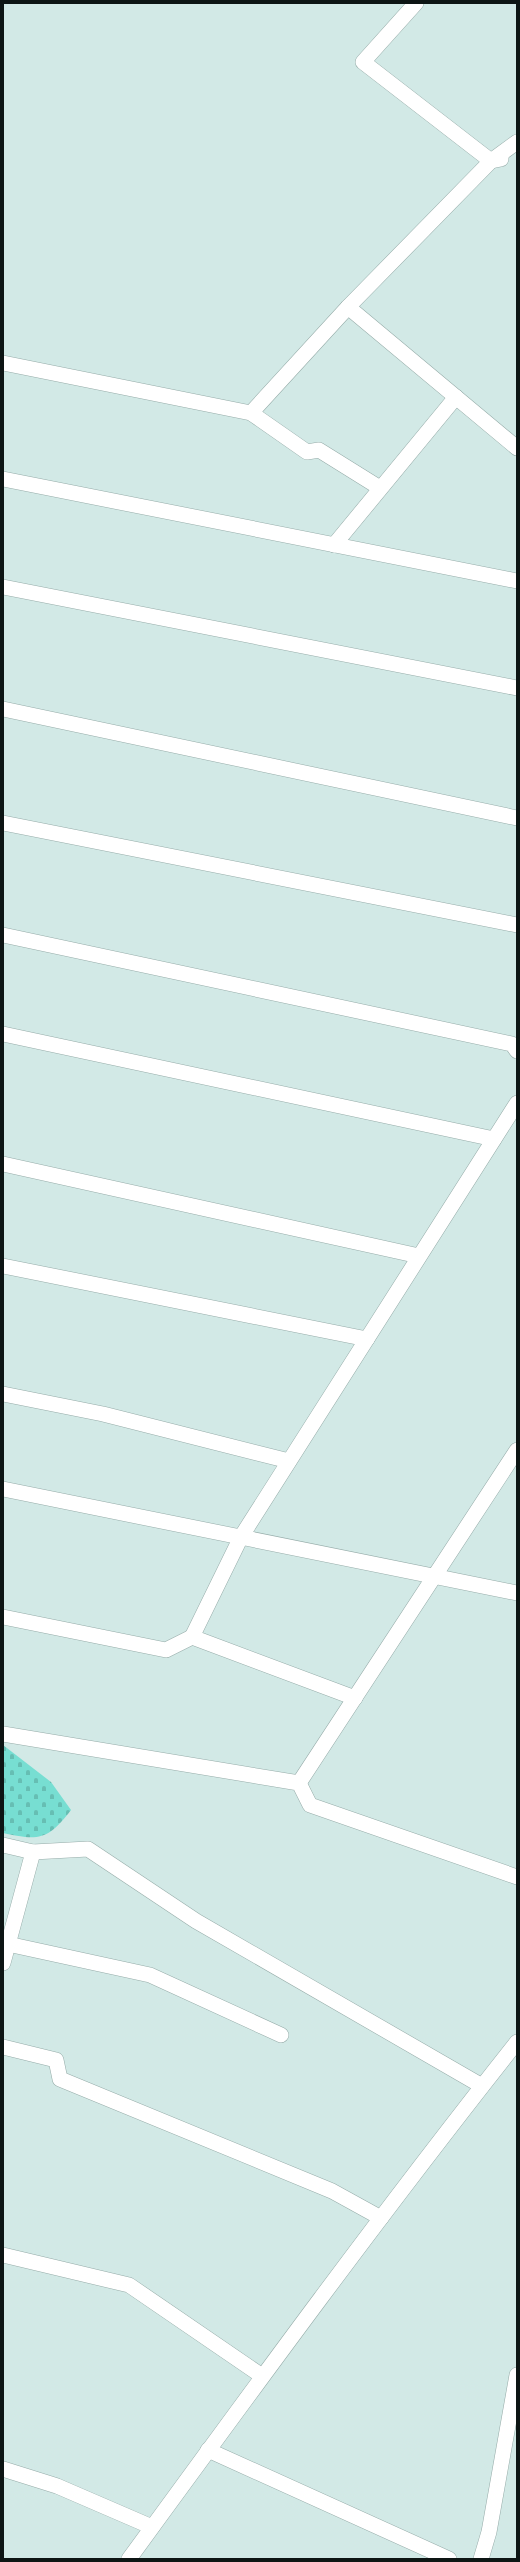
<svg xmlns="http://www.w3.org/2000/svg" width="520" height="2562" font-family="'Open Sans',sans-serif">
<style>
.cemetery{fill:url(#cemetery-stones)}
.lines{fill:none;stroke-linecap:round;stroke-linejoin:round}
.street-casing{stroke:#96aca9;stroke-width:16}
.street{stroke:#fff;stroke-width:15}
</style>
<defs>
<pattern id="cemetery-stones" width="16" height="16" patternUnits="userSpaceOnUse"><rect width="16" height="16" fill="#77ded2"/><path d="M2 7V4a2 2 0 0 1 4 0v3zM10 15v-3a2 2 0 0 1 4 0v3z" fill="#66beb3"/></pattern>
</defs>
<rect width="100%" height="100%" fill="#d2e9e6"/>
<!-- cemetery -->
<path class="cemetery" d="M3,1745L51,1782L71,1810C48,1840 39,1841 3,1833Z"/>
<g class="lines">
<defs>
<g id="street">
<polyline points="416,3 363,62 491,161 501,159"/>
<polyline points="348,307 517,448"/>
<polyline points="3,363 251,413 307,452 319,450 380,488"/>
<polyline points="251,413 348,307 491,161 517,142"/>
<polyline points="3,479 517,581"/>
<polyline points="334,545 456,397"/>
<polyline points="3,587 517,688"/>
<polyline points="3,709 517,818"/>
<polyline points="3,823 517,925"/>
<polyline points="3,935 512,1044 517,1051"/>
<polyline points="3,1034 494,1139"/>
<polyline points="3,1164 419,1256"/>
<polyline points="3,1266 367,1339"/>
<polyline points="3,1394 103,1414 289,1461"/>
<polyline points="3,1489 517,1593"/>
<polyline points="3,1617 166,1650 192,1637 355,1698"/>
<polyline points="192,1637 241,1537 517,1103"/>
<polyline points="3,1734 299,1783 310,1805 517,1877"/>
<polyline points="299,1783 517,1450"/>
<polyline points="3,1845 33,1852 88,1849 196,1921 482,2086"/>
<polyline points="3,1943 150,1975 281,2035"/>
<polyline points="3,1963 33,1852"/>
<polyline points="3,2047 56,2060 60,2079 332,2191 381,2218"/>
<polyline points="3,2255 129,2285 262,2376"/>
<polyline points="208,2450 449,2559"/>
<polyline points="3,2469 57,2486 152,2527"/>
<path d="M129,2559C256,2385 383,2211 517,2042"/>
<polyline points="481,2559 489,2532 517,2375"/>
</g>
</defs>
<!-- street casing -->
<use href="#street" class="street-casing"/>
<!-- street -->
<use href="#street" class="street"/>
</g>
<!-- border -->
<rect width="520" height="2562" fill="none" stroke="#0d1514" stroke-width="8"/>
</svg>
